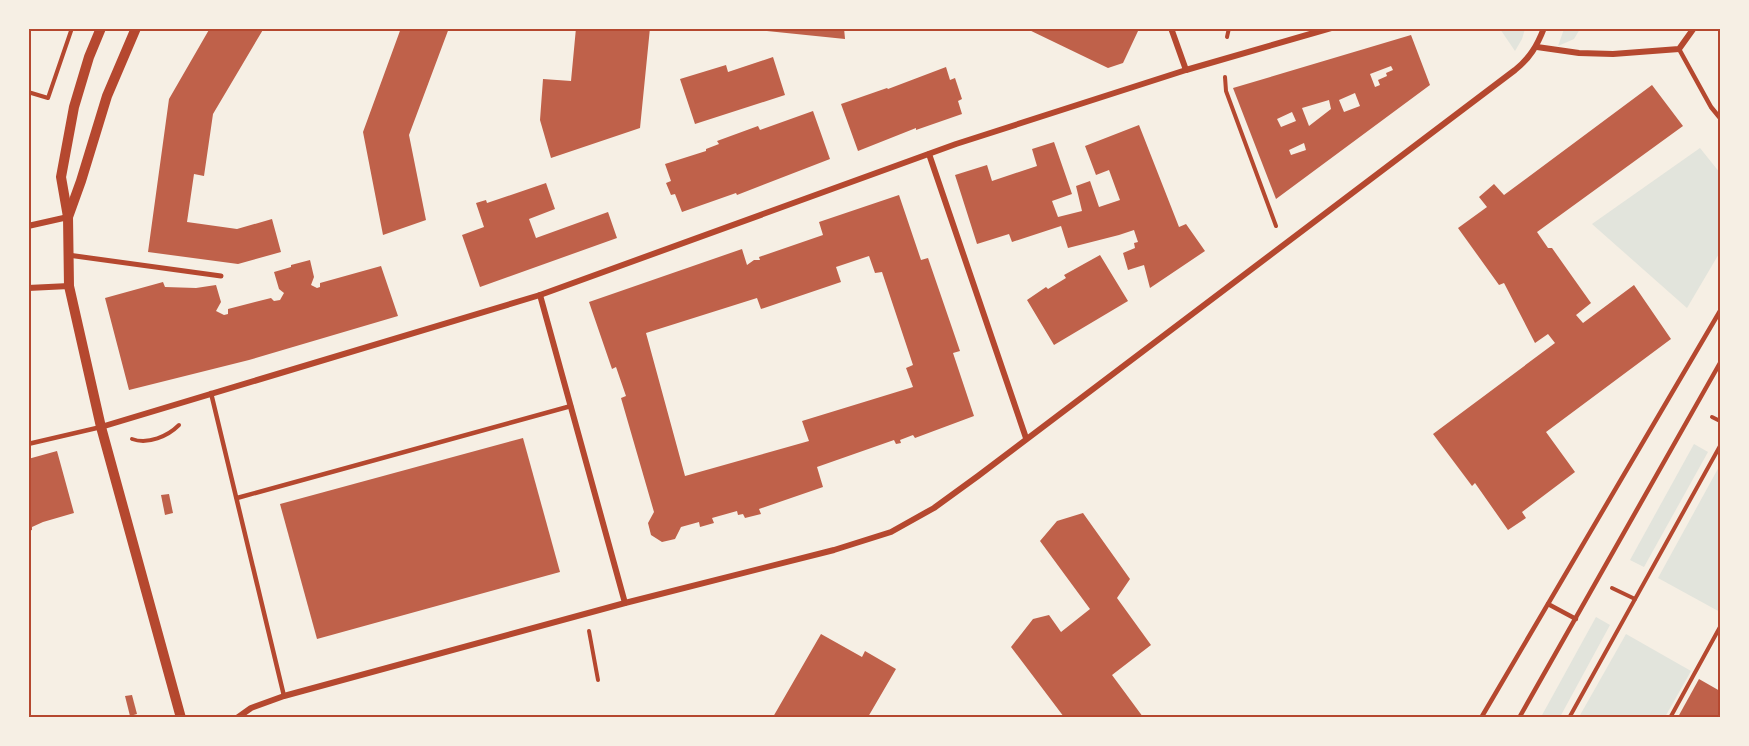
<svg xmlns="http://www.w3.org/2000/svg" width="1749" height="746" font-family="Figtree,sans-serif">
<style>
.green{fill:#e2e4dc}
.building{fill:#bf614a;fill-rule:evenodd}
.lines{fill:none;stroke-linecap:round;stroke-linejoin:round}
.path{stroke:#b5482f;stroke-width:4}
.service{stroke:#b5482f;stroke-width:4.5}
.pedestrian{stroke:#b5482f;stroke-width:5}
.minor{stroke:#b5482f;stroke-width:6}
.tertiary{stroke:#b5482f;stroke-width:10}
.neatline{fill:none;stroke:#b5482f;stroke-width:2}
</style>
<rect width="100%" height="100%" fill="#f6efe4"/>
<!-- green -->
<g class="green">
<polygon points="1500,29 1525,29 1522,39 1515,51"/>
<polygon points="1564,29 1580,29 1574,39 1558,46"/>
<polygon points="1700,148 1720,173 1720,252 1687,308 1592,224"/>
<polygon points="1694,444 1708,452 1644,567 1630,560"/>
<polygon points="1720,465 1720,612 1658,578"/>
<polygon points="1596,617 1610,625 1560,717 1541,717"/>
<polygon points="1626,634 1691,671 1665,717 1579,717"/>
</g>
<!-- building -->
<g class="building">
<polygon points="210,28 264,28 213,114 204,176 194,174 187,222 237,229 272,219 281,252 238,264 148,252 169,99"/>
<polygon points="401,28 449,28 409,135 426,220 383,235 363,132"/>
<polygon points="576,28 650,28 640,128 551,158 540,120 543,79 571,81"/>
<polygon points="759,28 844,28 845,39 758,30"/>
<polygon points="1025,28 1137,28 1138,31 1123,63 1108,68"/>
<path d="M1411,35L1430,85L1276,199L1233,88ZM1391,66L1393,70L1386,73L1387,76L1378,80L1380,85L1375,87L1370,74ZM1355,93L1360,106L1344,112L1339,100ZM1329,100L1331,109L1309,126L1302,108ZM1292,112L1296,121L1281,127L1277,119ZM1304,143L1306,150L1291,155L1289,150Z"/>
<polygon points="773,57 785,95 695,124 680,79 726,65 728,72"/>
<polygon points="946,67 950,80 955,78 962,99 958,101 962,114 916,130 916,128 858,151 841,104 887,88 888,89"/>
<polygon points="1652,85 1683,126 1537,232 1548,248 1552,248 1591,303 1576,315 1583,323 1634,285 1671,339 1546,432 1575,472 1522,512 1526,518 1508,530 1475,483 1472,486 1433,434 1555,343 1548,334 1535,343 1504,283 1499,285 1458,228 1487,207 1479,197 1494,184 1504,195"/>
<polygon points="813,111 830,159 737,195 736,193 682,212 675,194 671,195 666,183 671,181 665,164 706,151 706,149 719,144 717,141 758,126 760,130"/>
<polygon points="1139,125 1179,227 1186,224 1205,251 1150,288 1144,265 1128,270 1123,253 1135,248 1134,243 1138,242 1134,230 1119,235 1068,248 1061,226 1012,242 1009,234 977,244 955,175 987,165 992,181 1037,166 1032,149 1054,142 1072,194 1052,201 1058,217 1082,211 1076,186 1090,181 1099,207 1120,200 1109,170 1096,175 1085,146"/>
<polygon points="546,183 555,209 529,219 536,238 608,212 617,238 480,287 462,235 484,227 476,203 486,200 487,203"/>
<path d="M899,195L921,260L928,258L960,351L953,353L974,416L915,438L913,435L900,440L901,443L896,444L894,440L817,467L823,487L759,509L761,514L745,518L743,514L738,515L737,511L712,518L714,523L700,527L699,522L681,527L675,539L662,542L651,535L648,523L654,512L621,398L626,396L616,367L612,369L589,302L742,249L747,265L754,260H760L759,257L823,235L819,222ZM869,256L875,273L882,272L913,365L906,368L913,387L802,421L809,441L685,476L646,333L757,298L761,309L841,282L836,267Z"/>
<polygon points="1100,255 1128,301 1054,345 1027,300 1046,287 1048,289 1066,278 1064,275"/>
<polygon points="310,260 314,277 311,285 317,288 320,287 320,283 381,266 398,316 249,360 129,390 105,298 163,282 165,287 196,288 216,285 221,302 216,311 224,315 228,314 228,309 271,298 274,301 280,300 284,293 279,289 274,272 291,267 291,265"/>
<polygon points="523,438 560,572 317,639 280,504"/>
<polygon points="57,451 74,513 43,522 32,527 32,530 28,531 28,459"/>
<polygon points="169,494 173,513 165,515 161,495"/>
<polygon points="1083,513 1130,579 1117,598 1151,645 1112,675 1143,717 1064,717 1011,647 1033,619 1049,615 1061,632 1090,609 1040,541 1057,521"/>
<polygon points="821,634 862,657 865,651 896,669 868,717 773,717"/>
<polygon points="1699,679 1720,691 1720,717 1678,717"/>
<polygon points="132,695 137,714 130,716 125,696"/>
</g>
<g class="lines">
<!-- path -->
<g class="path">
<polyline points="1227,37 1229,28"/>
<polyline points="1225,77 1226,91 1276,226"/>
<polyline points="28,92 48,98 72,28"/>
<polyline points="1712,417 1720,421"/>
<path d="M132,439C148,445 168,436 179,425"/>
<polyline points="1612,588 1635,599"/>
<polyline points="589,631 598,680"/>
<polyline points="1569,718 1720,446"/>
<polyline points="1670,718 1720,627"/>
</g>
<!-- service -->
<g class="service">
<polyline points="1679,49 1711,107 1720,118"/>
<polyline points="211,393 284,696"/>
<polyline points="28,444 101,427"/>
<polyline points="237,498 571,406"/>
<polyline points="1548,604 1576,619"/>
<polyline points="1481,718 1720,311"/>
<polyline points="1519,718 1720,363"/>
</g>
<!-- pedestrian -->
<polyline class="pedestrian" points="68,255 221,276"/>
<!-- minor -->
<g class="minor">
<polyline points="1171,28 1186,70"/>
<polyline points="1537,47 1579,53 1613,54 1679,49 1694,28"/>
<polyline points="929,154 1026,438"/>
<polyline points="28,226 68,217"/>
<polyline points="28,288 69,286"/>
<polyline points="540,295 625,603"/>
<polyline points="101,427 540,295 956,144 1186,70 1331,28"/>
<path d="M237,718L251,708L284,696L625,603L834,550L891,532L934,508L978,476L1515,70C1530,58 1537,46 1544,28"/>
</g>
<!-- tertiary -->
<g class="tertiary">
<polyline points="101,28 89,57 74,107 61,177 68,217 69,286 101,427 181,718"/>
<polyline points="68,217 81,181 107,96 136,28"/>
</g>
</g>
<!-- border -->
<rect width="1749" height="746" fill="none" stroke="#f6efe4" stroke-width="60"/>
<rect x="30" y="30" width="1689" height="686" class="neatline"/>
</svg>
